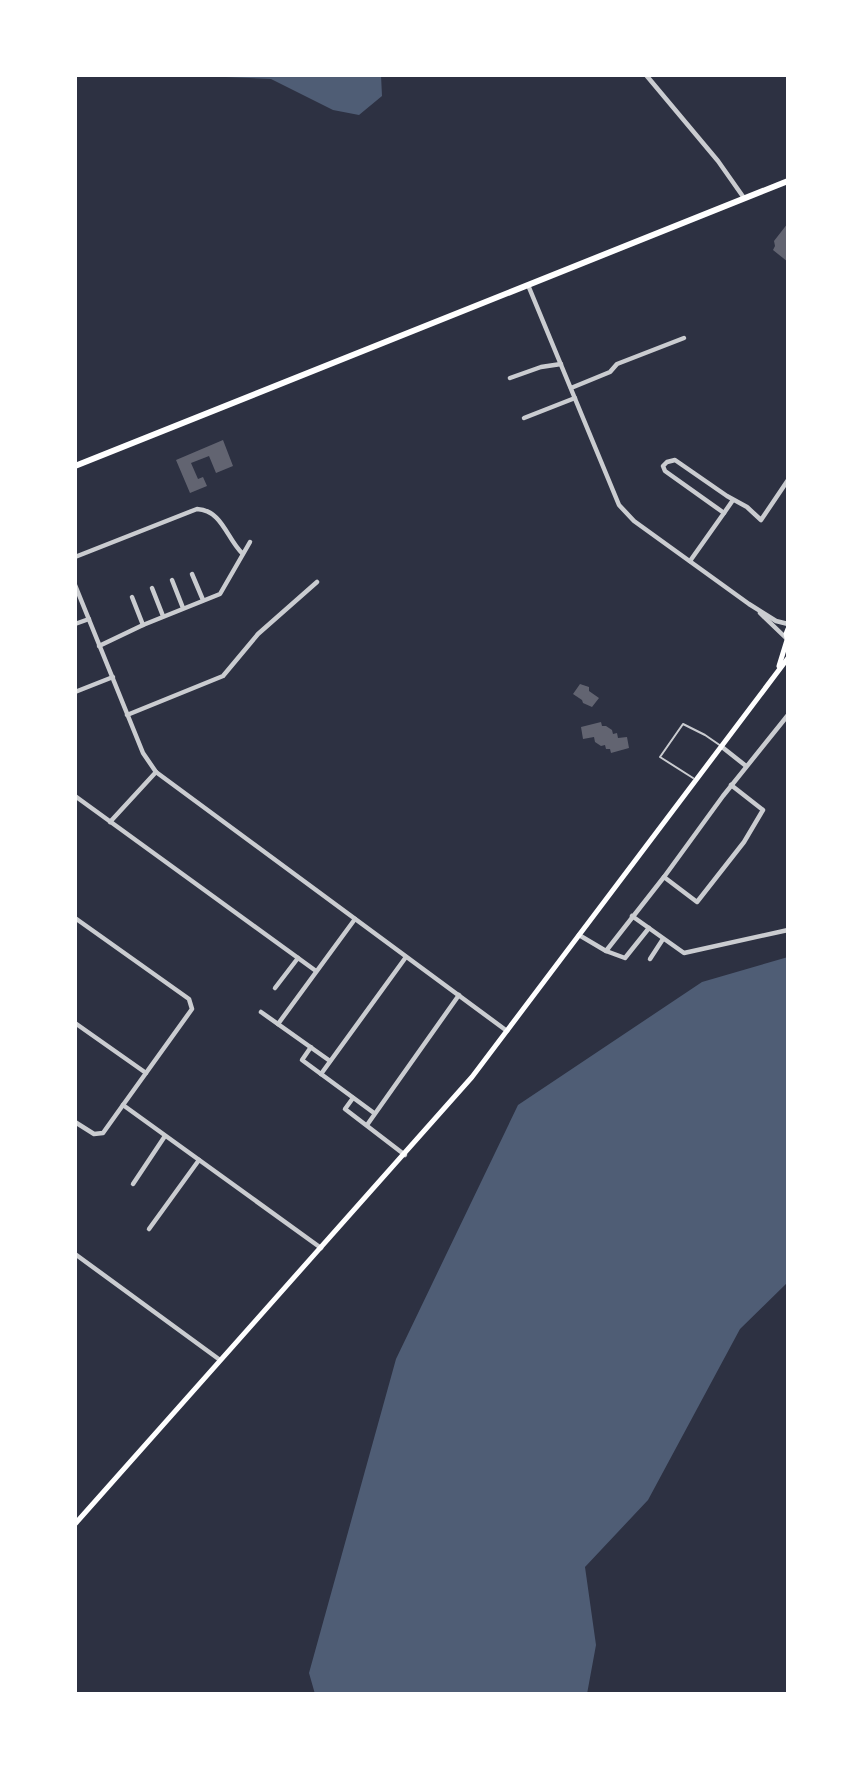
<svg xmlns="http://www.w3.org/2000/svg" width="863" height="1769" font-family="'Asap Condensed',sans-serif">
<style>
.water{fill:#4f5d75}
.building{fill:#626471}
.lines{fill:none;stroke-linecap:round;stroke-linejoin:round}
.service{stroke:#caccd0;stroke-width:2}
.minor{stroke:#caccd0;stroke-width:4.5}
.secondary{stroke:#fff;stroke-width:5}
.primary{stroke:#fff;stroke-width:6}
</style>
<rect width="100%" height="100%" fill="#2d3142"/>
<!-- water -->
<g class="water">
<polygon points="177,75 381,75 382,96 359,115 333,110 271,79"/>
<polygon points="788,957 788,1282 740,1329 648,1500 585,1567 596,1645 587,1694 315,1694 309,1673 396,1359 518,1105 702,982"/>
</g>
<!-- building -->
<g class="building">
<polygon points="788,223 788,262 773,250 775,246 774,241"/>
<polygon points="223,440 233,466 216,473 209,456 191,463 198,479 203,477 207,486 190,493 176,460"/>
<polygon points="580,684 589,687 589,691 599,698 592,707 583,703 582,700 573,694"/>
<polygon points="601,722 602,726 606,726 612,730 613,734 617,733 618,738 627,737 629,748 611,753 610,749 606,749 605,745 601,746 595,742 594,737 583,739 581,727"/>
</g>
<g class="lines">
<!-- service -->
<polyline class="service" points="693,778 660,757 683,724 705,735 721,746"/>
<!-- minor -->
<g class="minor">
<polyline points="646,75 718,161 744,198"/>
<polyline points="528,285 619,505 634,521 749,604 776,621 788,624"/>
<polyline points="510,378 541,367 561,364"/>
<polyline points="571,388 610,372 617,364 684,338"/>
<polyline points="524,418 575,398"/>
<polyline points="724,513 733,500"/>
<path d="M75,557L197,509C222,510 227,539 242,553"/>
<polyline points="690,561 724,513 665,471 663,466 667,462 675,460 727,496 747,507 761,520 788,480"/>
<polyline points="192,574 203,600"/>
<polyline points="172,580 183,608"/>
<polyline points="75,585 143,753 156,772 507,1031"/>
<polyline points="152,588 163,616"/>
<polyline points="132,597 143,625"/>
<polyline points="760,613 786,638"/>
<polyline points="75,624 89,619"/>
<polyline points="99,646 143,625 220,594 250,542"/>
<polyline points="75,692 113,677"/>
<polyline points="127,715 223,676 258,634 317,582"/>
<polyline points="722,747 746,766"/>
<polyline points="75,796 316,971"/>
<polyline points="110,822 156,772"/>
<polyline points="664,877 697,902 744,842 763,810 731,785"/>
<polyline points="632,916 684,953 788,930"/>
<polyline points="75,918 189,999 192,1009 123,1105 321,1248"/>
<polyline points="579,935 606,951 664,877 723,796 788,715"/>
<polyline points="606,951 625,958 649,928"/>
<polyline points="650,959 663,939"/>
<polyline points="275,988 298,958"/>
<polyline points="261,1012 330,1061"/>
<polyline points="75,1023 146,1073"/>
<polyline points="278,1024 355,919"/>
<polyline points="311,1047 302,1060 374,1113"/>
<polyline points="321,1074 406,957"/>
<polyline points="353,1098 345,1109 405,1155"/>
<polyline points="75,1122 94,1134 103,1133 123,1105"/>
<polyline points="367,1125 459,995"/>
<polyline points="133,1184 165,1136"/>
<polyline points="149,1229 199,1160"/>
<polyline points="75,1254 220,1360"/>
</g>
<!-- secondary -->
<g class="secondary">
<polyline points="788,629 786,634 788,642"/>
<polyline points="779,666 787,640"/>
<polyline points="75,1524 472,1077 788,658"/>
</g>
<!-- primary -->
<polyline class="primary" points="75,466 788,181"/>
</g>
<!-- border -->
<rect width="863" height="1769" fill="none" stroke="#ffffff" stroke-width="154"/>
</svg>
